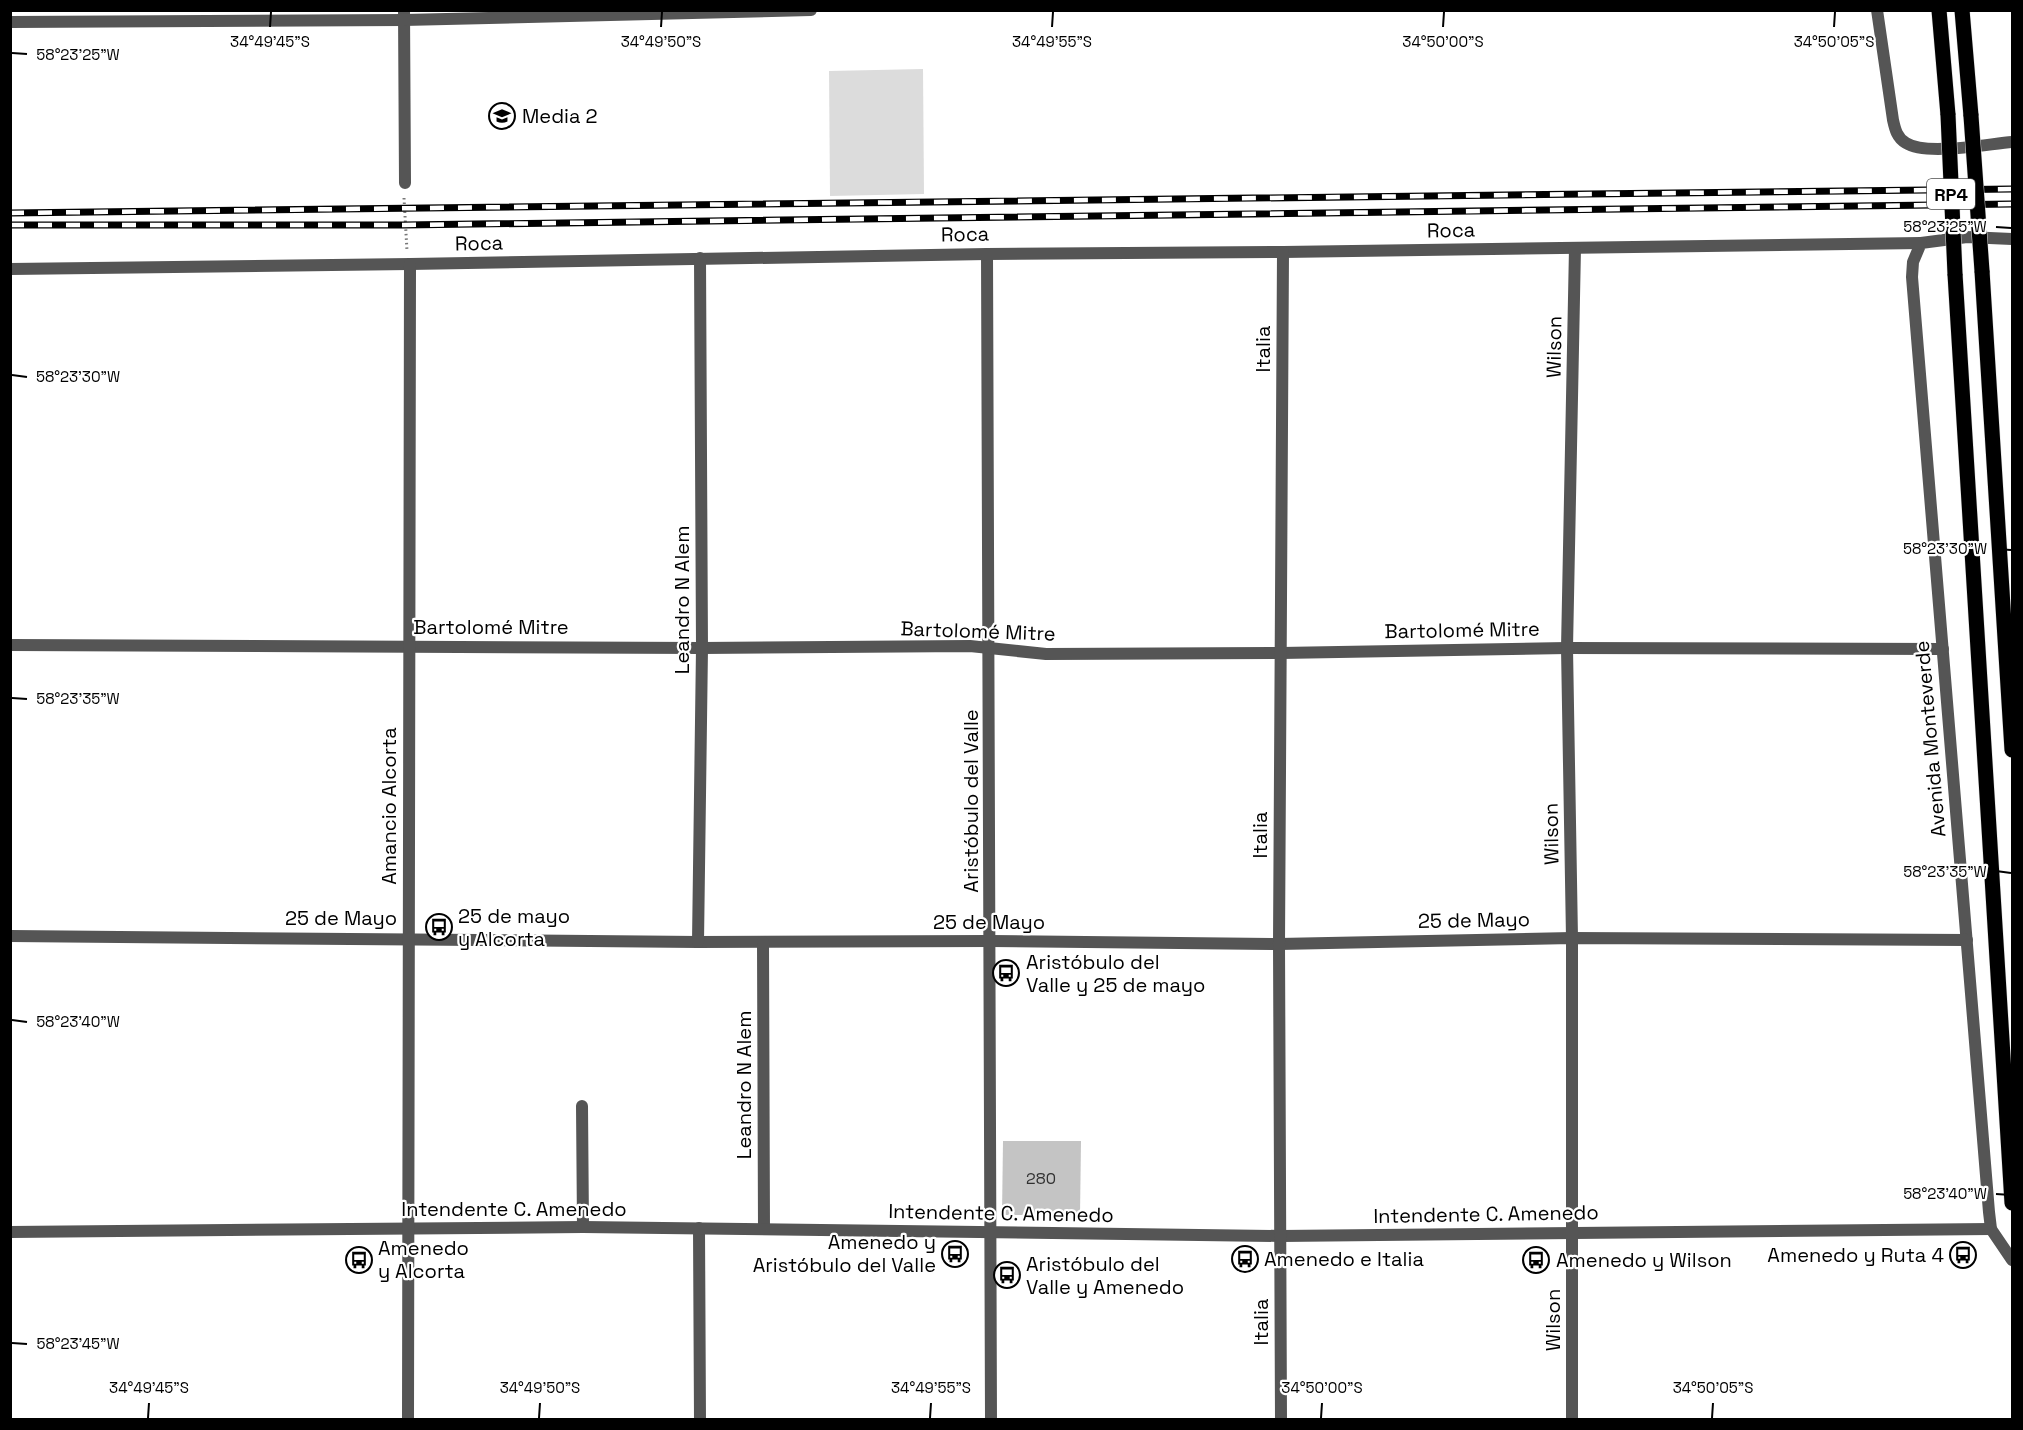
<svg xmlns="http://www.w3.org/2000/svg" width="2023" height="1430" font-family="'Space Grotesk',sans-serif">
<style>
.green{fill:#dcdcdc}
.building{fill:#c4c4c4}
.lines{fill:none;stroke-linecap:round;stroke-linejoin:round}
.primary-casing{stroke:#dbdbdb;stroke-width:16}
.path{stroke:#777;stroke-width:3;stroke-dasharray:1.5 3;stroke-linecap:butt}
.minor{stroke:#555;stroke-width:12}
.primary{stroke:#000;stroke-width:15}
.rail-casing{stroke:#000;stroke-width:7}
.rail{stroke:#fff;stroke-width:4.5;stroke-dasharray:14;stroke-linecap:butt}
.primary-bridge-casing{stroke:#dbdbdb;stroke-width:16;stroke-linecap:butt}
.primary-bridge{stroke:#000;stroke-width:15}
.ticks{fill:none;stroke:#000;stroke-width:2}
.labels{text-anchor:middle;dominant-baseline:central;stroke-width:4.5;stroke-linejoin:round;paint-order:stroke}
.number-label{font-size:16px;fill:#313131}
.shield{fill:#fff;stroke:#4c4c4c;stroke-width:1.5}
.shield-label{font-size:18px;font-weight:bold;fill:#000}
.poi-label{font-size:20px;fill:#000;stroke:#fff;text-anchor:start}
.street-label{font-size:20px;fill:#000;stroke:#fff}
.ticks-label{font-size:15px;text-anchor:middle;fill:#000;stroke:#fff;stroke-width:4.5;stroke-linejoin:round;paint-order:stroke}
</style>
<rect width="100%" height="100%" fill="#fff"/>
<!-- green -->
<polygon class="green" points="923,69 924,194 830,196 829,71"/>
<!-- building -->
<polygon class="building" points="1003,1141 1081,1141 1080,1215 1002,1215"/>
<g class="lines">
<defs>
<g id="primary">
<polyline points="1939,10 1948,115"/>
<polyline points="1962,10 1971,116"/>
<polyline points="1982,271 2012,750"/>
<polyline points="1955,274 2012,1203"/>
</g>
</defs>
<!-- primary casing -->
<use href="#primary" class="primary-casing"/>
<!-- path -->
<polyline class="path" points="404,198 407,251"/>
<!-- minor -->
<g class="minor">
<polyline points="404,10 405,183"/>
<path d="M1877,10L1893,120C1895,129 1897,138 1906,143C1926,156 1987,144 2012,142"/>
<polyline points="10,22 404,20 811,10"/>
<polyline points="2012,239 1967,237 1921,243 1913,262 1912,277 1989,1212 1991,1229 2012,1260"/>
<polyline points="987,254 991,1420"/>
<polyline points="10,269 410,264 987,254 1283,252 1921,243"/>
<polyline points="10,645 702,648 970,646 1046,654 1281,653 1567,648 1943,649"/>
<polyline points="10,936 698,942 991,941 1279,944 1572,938 1967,940"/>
<polyline points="698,942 702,648 700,258"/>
<polyline points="763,942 764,1229"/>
<polyline points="582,1106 583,1227"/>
<polyline points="699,1228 700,1420"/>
<polyline points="10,1232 583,1227 1281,1236 1991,1229"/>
<polyline points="408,1420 410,264"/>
<polyline points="1281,1420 1279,944 1283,252"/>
<polyline points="1572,1420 1572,938 1567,648 1575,248"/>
</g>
<!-- primary -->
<use href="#primary" class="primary"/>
<defs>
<g id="rail">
<polyline points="10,213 2012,189"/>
<polyline points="10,225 404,225 2012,204"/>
</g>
</defs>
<!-- rail casing -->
<use href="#rail" class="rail-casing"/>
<!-- rail -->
<use href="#rail" class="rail"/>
<defs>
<g id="primary-bridge">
<polyline points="1948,115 1955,274"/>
<polyline points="1971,116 1982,271"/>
</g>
</defs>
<!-- primary-bridge casing -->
<use href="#primary-bridge" class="primary-bridge-casing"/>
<!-- primary-bridge -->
<use href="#primary-bridge" class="primary-bridge"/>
</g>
<!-- ticks -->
<path class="ticks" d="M270,27L271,12M661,27L662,12M1052,27L1053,12M1443,27L1444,12M1834,27L1835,12M12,53L27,54M1996,227L2011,228M12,375L27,377M1996,549L2011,550M12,698L27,699M1996,871L2011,873M12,1020L27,1022M1996,1194L2011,1195M12,1343L27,1344M148,1418L149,1403M539,1418L540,1403M930,1418L931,1403M1321,1418L1322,1403M1712,1418L1713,1403"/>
<!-- icons -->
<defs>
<symbol id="school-ring" viewBox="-11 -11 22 22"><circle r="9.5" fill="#fff" stroke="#000" stroke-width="1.5"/><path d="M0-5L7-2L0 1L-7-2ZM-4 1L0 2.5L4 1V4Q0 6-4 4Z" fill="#000"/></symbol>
<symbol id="bus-ring" viewBox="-11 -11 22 22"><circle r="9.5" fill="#fff" stroke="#000" stroke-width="1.5"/><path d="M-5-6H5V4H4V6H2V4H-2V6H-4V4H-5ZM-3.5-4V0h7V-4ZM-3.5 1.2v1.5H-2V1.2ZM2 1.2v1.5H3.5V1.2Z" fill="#000"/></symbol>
</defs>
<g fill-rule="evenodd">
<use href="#school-ring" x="487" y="101" width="30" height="30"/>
<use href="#bus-ring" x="424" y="912" width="30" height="30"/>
<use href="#bus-ring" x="991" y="958" width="30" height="30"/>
<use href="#bus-ring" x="940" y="1239" width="30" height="30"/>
<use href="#bus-ring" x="1948" y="1240" width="30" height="30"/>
<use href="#bus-ring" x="1230" y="1244" width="30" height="30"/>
<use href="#bus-ring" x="344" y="1245" width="30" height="30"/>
<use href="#bus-ring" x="1521" y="1245" width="30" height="30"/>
<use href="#bus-ring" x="992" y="1260" width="30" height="30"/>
</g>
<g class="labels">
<!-- number labels -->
<g class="number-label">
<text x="1041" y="1178">280</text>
</g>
<!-- shield labels -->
<rect class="shield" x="1927" y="179" width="48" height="30" rx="4.5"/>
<g class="shield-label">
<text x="1951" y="194">RP4</text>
</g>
<!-- poi labels -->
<g class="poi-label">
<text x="522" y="116">Media 2</text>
<text x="458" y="916">25 de mayo<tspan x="458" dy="23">y Alcorta</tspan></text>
<text x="1026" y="962">Aristóbulo del<tspan x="1026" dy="23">Valle y 25 de mayo</tspan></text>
<text x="936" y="1242" text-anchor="end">Amenedo y<tspan x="936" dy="23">Aristóbulo del Valle</tspan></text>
<text x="378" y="1248">Amenedo<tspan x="378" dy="23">y Alcorta</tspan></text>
<text x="1944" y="1255" text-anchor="end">Amenedo y Ruta 4</text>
<text x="1264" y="1259">Amenedo e Italia</text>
<text x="1556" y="1260">Amenedo y Wilson</text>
<text x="1026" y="1264">Aristóbulo del<tspan x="1026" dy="23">Valle y Amenedo</tspan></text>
</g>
<!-- street labels -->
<g class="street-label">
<text transform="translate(1451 230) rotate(-1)">Roca</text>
<text transform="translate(965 234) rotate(-1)">Roca</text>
<text transform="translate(479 243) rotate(-1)">Roca</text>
<text transform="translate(1554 347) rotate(-89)">Wilson</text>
<text transform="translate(1263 349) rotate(-90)">Italia</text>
<text transform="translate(682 600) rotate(-90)">Leandro N Alem</text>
<text x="491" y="627">Bartolomé Mitre</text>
<text transform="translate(1462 630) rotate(-1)">Bartolomé Mitre</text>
<text transform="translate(978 631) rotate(2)">Bartolomé Mitre</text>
<text transform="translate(1930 739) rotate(-95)">Avenida Monteverde</text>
<text transform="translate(971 801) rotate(-90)">Aristóbulo del Valle</text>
<text transform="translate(389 806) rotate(-90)">Amancio Alcorta</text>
<text transform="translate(1551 834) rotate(-91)">Wilson</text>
<text transform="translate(1260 835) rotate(-90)">Italia</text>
<text x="341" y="918">25 de Mayo</text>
<text transform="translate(1474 920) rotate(-1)">25 de Mayo</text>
<text x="989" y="922">25 de Mayo</text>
<text transform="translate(744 1085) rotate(-90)">Leandro N Alem</text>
<text x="514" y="1209">Intendente C. Amenedo</text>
<text transform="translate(1001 1213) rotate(1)">Intendente C. Amenedo</text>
<text transform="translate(1486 1214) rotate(-1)">Intendente C. Amenedo</text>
<text transform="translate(1553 1320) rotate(-90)">Wilson</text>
<text transform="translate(1261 1322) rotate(-90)">Italia</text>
</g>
</g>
<g class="ticks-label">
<text x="270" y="47">34°49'45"S</text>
<text x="661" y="47">34°49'50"S</text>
<text x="1052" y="47">34°49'55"S</text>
<text x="1443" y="47">34°50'00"S</text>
<text x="1834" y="47">34°50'05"S</text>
<text x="78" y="60">58°23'25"W</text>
<text x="1945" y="232">58°23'25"W</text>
<text x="78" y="382">58°23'30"W</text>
<text x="1945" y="554">58°23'30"W</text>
<text x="78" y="704">58°23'35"W</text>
<text x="1945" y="877">58°23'35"W</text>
<text x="78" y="1027">58°23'40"W</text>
<text x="1945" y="1199">58°23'40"W</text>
<text x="78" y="1349">58°23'45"W</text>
<text x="149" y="1393">34°49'45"S</text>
<text x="540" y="1393">34°49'50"S</text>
<text x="931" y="1393">34°49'55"S</text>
<text x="1322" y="1393">34°50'00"S</text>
<text x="1713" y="1393">34°50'05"S</text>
</g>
<!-- border -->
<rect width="2023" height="1430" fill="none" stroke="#000000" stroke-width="24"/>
</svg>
